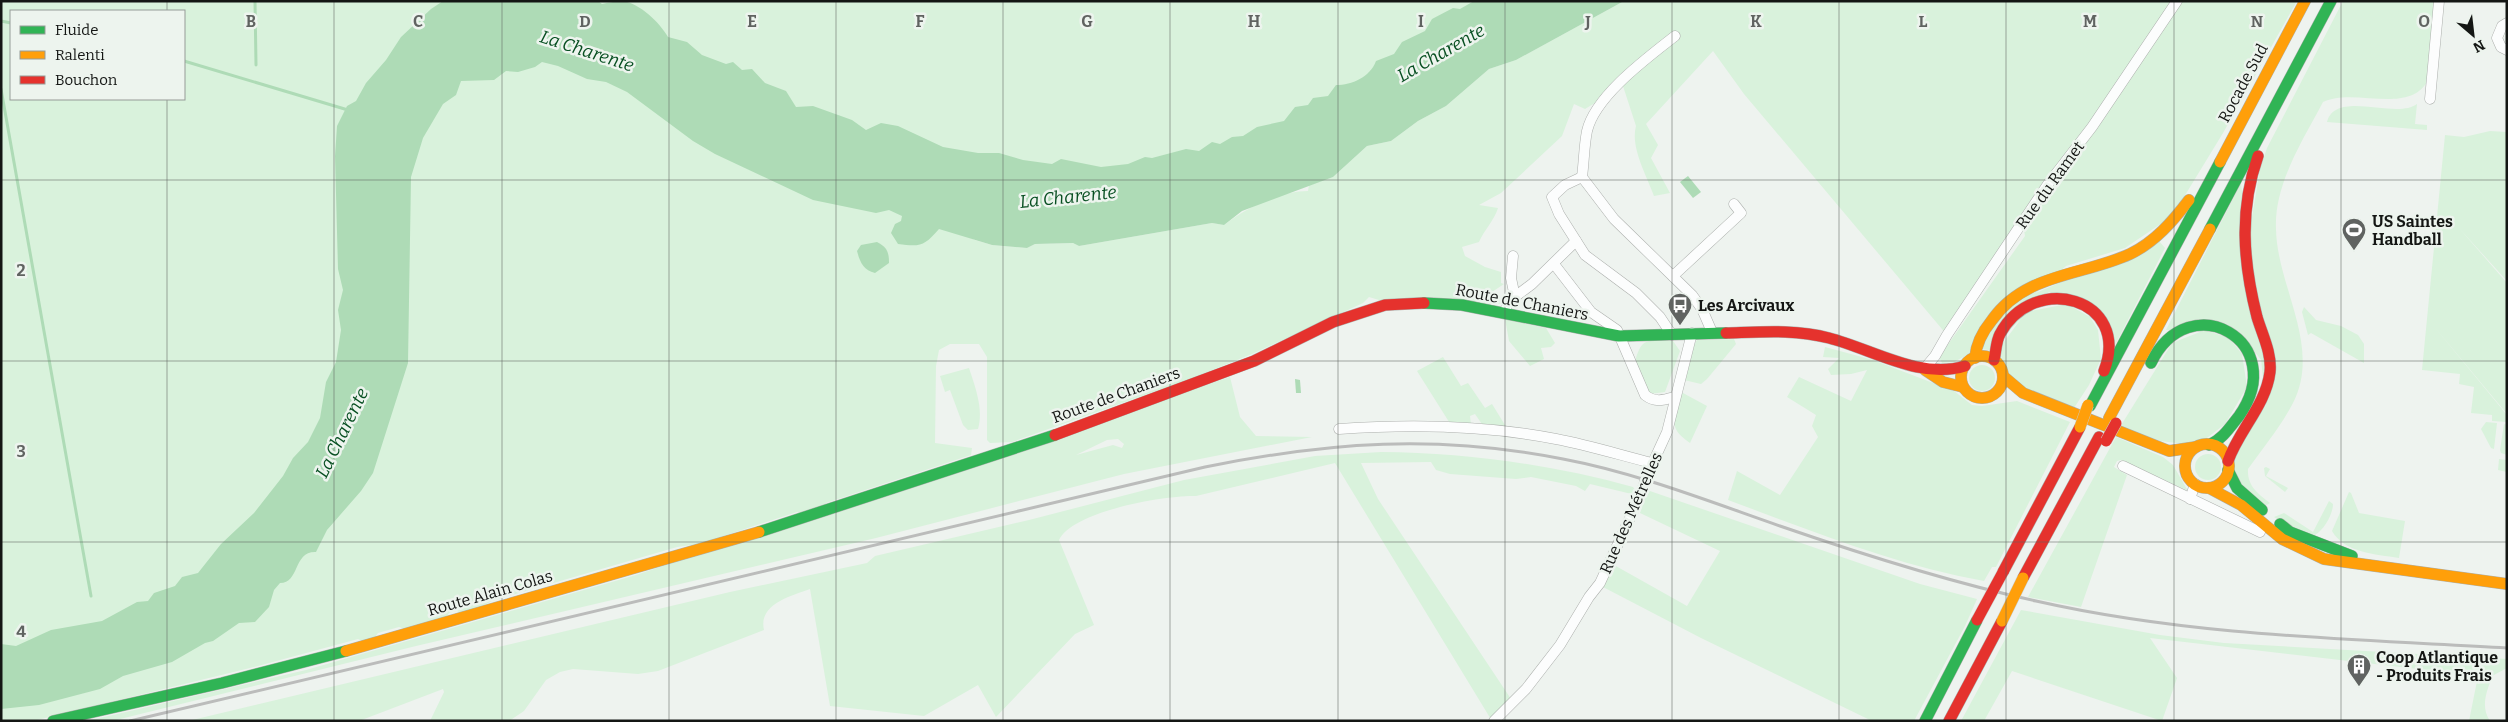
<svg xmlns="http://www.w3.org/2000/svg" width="2508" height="722" font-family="Bitter,serif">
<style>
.green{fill:#d9f2dc;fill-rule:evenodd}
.water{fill:#aedbb6}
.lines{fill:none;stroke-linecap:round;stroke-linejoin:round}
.stream{stroke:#aedbb6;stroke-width:3}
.street-casing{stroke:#acafac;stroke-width:11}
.fast-casing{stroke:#acafac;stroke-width:12}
.slow-casing{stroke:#acafac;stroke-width:12}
.jam-casing{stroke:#acafac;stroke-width:12}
.street{stroke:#fcfdfd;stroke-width:10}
.fast{stroke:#30b455;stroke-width:11}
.slow{stroke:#ff9f0a;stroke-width:11}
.jam{stroke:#e5322d;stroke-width:11}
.rail{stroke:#bbbcbb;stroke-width:3}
.street-bridge-casing{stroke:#acafac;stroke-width:11;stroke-linecap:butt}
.slow-bridge-casing{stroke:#caccca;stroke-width:12;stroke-linecap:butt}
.jam-bridge-casing{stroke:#caccca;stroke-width:12;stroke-linecap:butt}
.street-bridge{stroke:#fcfdfd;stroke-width:10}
.slow-bridge{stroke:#ff9f0a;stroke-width:11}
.jam-bridge{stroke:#e5322d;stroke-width:11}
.grid{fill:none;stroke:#606361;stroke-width:1;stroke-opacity:0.55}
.labels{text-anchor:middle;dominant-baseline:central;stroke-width:5;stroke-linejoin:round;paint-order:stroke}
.street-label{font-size:16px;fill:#141614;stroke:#edf4ee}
.poi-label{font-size:16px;font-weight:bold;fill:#141614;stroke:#edf4ee;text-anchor:start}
.water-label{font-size:18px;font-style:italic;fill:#074f21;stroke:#edf4ee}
.grid-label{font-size:16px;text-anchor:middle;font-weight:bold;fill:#606361;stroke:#edf4ee;stroke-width:5;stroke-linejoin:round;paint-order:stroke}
</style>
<rect width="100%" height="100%" fill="#eef3ef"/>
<!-- green -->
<g class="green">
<path d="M1,1H465L975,240L992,245L1027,248L1035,244L1073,243L1079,246L1212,223L1224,225C1246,208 1279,191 1308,191L1309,185L1333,177L1367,146L1391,141L1418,121L1446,106L1489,69L1516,60L1624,1H2297L2223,133L2176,210L2162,223L2125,248L2066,266L1967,355L1954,362L1942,363L1939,357L2025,236L2023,224L1947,335L1744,94L1713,51L1646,124L1658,145L1651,158L1670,193L1654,196C1647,176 1630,147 1636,126L1623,86L1585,109L1574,104L1562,136L1501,193L1479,205L1498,208C1494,221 1484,230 1479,242L1462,247L1465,256L1485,267L1501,272V283L1504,284L1492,292L1491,298L1499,299L1502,302L1499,304L1379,300L1369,297L1363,303L1252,354L1190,379L1012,442L990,443L987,440V357L979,344H950L939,350L936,366L935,443L972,448L971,455L826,503L824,510L804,515L797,512L699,544L677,547L492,601L465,615L457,611L449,613L445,619L408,630L399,627L378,633L372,641L365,642L358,639L258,666L33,721H1ZM11,11H184V99H11Z"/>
<polygon points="486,1 1505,1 1234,150 1145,170 912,157"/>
<path d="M2343,1H2436L2427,82C2407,115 2354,87 2323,102C2303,140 2274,184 2276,229C2277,287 2322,346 2293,403C2281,426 2263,448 2248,469C2247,486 2258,494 2270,503L2265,506L2245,491L2233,470L2234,454L2266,405L2248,241L2260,169L2267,148Z"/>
<path d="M2417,104L2415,124L2427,125V130L2327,122C2336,89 2396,120 2417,104Z"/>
<polygon points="2490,131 2507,132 2507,281 2459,228 2507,283 2507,414 2432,324 2507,415 2507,422 2492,421 2492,415 2471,413 2474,387 2459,384 2460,374 2422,370 2445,135 2464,137"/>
<polygon points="2241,183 2262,361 2240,333 2166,330"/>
<polygon points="2159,241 2165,248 2113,349 2102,313 2049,292 1989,350 1981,349 2005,306"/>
<polygon points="2067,304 2090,317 2098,330 2101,359 2089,385 2074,408 2021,386 2010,376 1998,350 2026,312"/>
<polygon points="2304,307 2316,320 2341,326 2358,335 2364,344 2364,363 2311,333 2308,335 2302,312"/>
<polygon points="1505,319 1546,328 1555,343 1551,347 1541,348 1544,359 1530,366 1509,341"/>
<polygon points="2205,330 2229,338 2242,354 2247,387 2225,424 2203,441 2184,444 2160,441 2120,427 2172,343"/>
<polygon points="1734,339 1736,344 1707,379 1701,384 1684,380 1693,346 1697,340"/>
<path d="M1673,341L1680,351L1665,392L1650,394L1635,362C1642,335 1648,342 1673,341Z"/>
<path d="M1825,347L1873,360L1954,391L1972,405L1982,406L2017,401L2070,422L1996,567H1992L1984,581C1896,565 1812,531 1728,500L1737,471L1780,495L1818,437L1812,426L1816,415L1787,397L1799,377L1851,401L1867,370L1851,374L1831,375L1828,369L1839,358L1823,357Z"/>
<polygon points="1443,357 1461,386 1468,383 1485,408 1492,404 1508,430 1484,427 1475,414 1470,416 1471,425 1451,425 1417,371"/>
<circle cx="1982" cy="378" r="13"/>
<path d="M969,368C975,386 984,410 978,429L968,430L963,425L950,390L945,392L940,376Z"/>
<path d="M1230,377L1240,417L1256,436L1312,437L1124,474L876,538L416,646L112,721H87L306,670L636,575ZM1118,439L1124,444L1122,448L1113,445L1076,455L1107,440Z"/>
<path d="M1683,393L1707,406L1690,443C1667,427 1674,419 1680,395Z"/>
<polygon points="2486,422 2497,423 2494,449 2491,448 2481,429"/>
<polygon points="2504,424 2507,425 2507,455 2501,453 2500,450"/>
<polygon points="2116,437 2163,457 2173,465 2188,491 2121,460 2117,461 2114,467 2127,475 2081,607 2028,597"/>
<path d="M1381,452C1467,453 1550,464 1633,487L1640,496L1590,484L1585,491L1576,486L1531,477L1516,479L1450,474L1436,470L1431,462L1361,463L1378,499L1513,702L1492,721L1335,463L1196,496C1165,495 1073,511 1059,540L1094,625L1075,634L996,717L978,685L924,716L830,706L810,589C791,596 758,604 764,630L658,671L638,674L573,669L560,672L546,680L524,711L509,721H430L444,692L443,689L359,721H188L730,592L867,563L875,556L1029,520L1184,480L1315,456Z"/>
<circle cx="2208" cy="467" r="13"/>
<polygon points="2499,459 2507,460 2507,472 2498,470"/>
<polygon points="2266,467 2270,469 2266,476 2288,488 2285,492 2265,476 2264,468"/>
<polygon points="1647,490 1920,584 1977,599 1965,626 1914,721 1872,721 1701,638 1603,587 1614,565 1687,606 1720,551 1640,513"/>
<path d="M2349,492L2351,493L2359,513L2405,521L2399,558C2375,554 2345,553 2332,531Z"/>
<path d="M2329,501L2333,504C2333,514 2324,530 2315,535L2292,529L2274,517L2284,513L2313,532Z"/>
<path d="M2021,610L2160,635L2224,643L2507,659V668L2492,676C2487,692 2480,706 2490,721H2469L2478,676L2150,638L2177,678L2162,721L2012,671L1984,721H1961Z"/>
</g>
<!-- water -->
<g class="water">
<path d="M443,1H598L602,4C608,3 615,1 622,1C640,3 660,23 668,37L687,42L702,55L726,64L733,62L742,70L752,69L765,83L786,91L796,107L813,106L852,120L866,130L881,123L898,126L943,147L978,153H999L1023,160L1052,164L1061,159L1101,167L1128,164L1145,157L1152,158L1186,149L1199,151L1212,142L1220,144L1232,137L1243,136L1257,127L1284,121L1295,107L1308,105L1313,98L1328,96L1336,85C1352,85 1370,77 1376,61L1394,54L1402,42L1425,31L1432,19L1453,8L1460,9L1474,1H1624L1516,60L1489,69L1446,106L1418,121L1391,141L1367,146L1333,177L1242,211L1224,225L1212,223L1079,246L1073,243L1035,244L1027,248L992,245L939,229C924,246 921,247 898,244L891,233L895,224L901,221L902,216L889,210L876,213L813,200L715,154L693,141L627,92L606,82L587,79L558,66L542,62L535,67L518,72L506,71L494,80L461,81L456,95L443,104L423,138L411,177L408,363L373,473L361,491L327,530L316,552C293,551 300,583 280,583L274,590L269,607L255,622L239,623L213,641L205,643L172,662L123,676L100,689L39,705L1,709V644L16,646L51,630L102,621L137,602L148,601L154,593L175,586L182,577L198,573L221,544L254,513L283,476L293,458L308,442L320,418L326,382L336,362L341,330L338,310L343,290L338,269L335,156L337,126L347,106L356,101L366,83L386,60L401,37L431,9Z"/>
<polygon points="1688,176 1701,192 1693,198 1680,182"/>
<path d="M877,242C887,247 889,252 889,263L875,273C863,270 860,262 857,251L861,245Z"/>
<polygon points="1295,379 1300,380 1301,393 1296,393"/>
</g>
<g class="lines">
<!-- stream -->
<g class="stream">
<polyline points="255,1 256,65"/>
<polyline points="1,21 11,23"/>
<polyline points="184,61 348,110"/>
<polyline points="1,89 91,596"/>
</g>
<defs>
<g id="street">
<polyline points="2507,23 2502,26 2497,38 2501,47 2507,50"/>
<path d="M1675,36C1647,58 1595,96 1587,131C1584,146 1584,162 1582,177L1614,219L1692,295L1702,309L1712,332"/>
<polyline points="2430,99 2439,1"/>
<polyline points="1582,177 1565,185 1552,197 1559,214 1585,255 1636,293 1660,317 1672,335"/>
<polyline points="1513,256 1511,278 1515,297"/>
<path d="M1554,264L1591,312L1617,330L1645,395C1655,403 1664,400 1675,397"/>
<polyline points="1673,276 1741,213 1734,204"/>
<polyline points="1505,312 1508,302 1532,284 1576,241"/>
<polyline points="1924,369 1935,356 1947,335 2048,184 2092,127 2177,1"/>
<path d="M1339,429C1411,424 1485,425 1556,439C1588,445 1620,455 1652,463"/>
<polyline points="2123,466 2260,532"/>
<polyline points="1650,469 1667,432 1692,333"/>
<polyline points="2190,499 2195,484"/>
<polyline points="1494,721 1526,689 1560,645 1589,597 1600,583 1640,496"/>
</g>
<g id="fast">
<polyline points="2210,229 2331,1"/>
<polyline points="1424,303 1462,305 1619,336 1726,333"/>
<path d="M2151,363C2189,284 2291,342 2239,416C2230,427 2223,439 2209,445"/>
<polyline points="2090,406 2220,162"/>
<polyline points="2228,470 2237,488 2262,510"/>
<polyline points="2280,524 2290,532 2352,556"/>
<polyline points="759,532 1055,435"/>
<polyline points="53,721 222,683 346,651"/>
<polyline points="1925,721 1977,620"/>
</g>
<g id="slow">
<polyline points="2220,162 2305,1"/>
<circle cx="1982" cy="377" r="21"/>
<path d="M1975,358C1976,344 1983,331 1992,320C2025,273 2082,276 2130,254C2155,242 2173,221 2189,200"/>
<polyline points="1925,370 1943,382 1963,387"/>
<polyline points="2003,376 2023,393 2169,451 2196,447"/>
<polyline points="2109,418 2210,229"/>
<circle cx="2207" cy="466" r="22"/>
<polyline points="2209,488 2241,505 2282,539 2324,559 2507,584"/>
<polyline points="346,651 759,532"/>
</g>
<g id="jam">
<path d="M1726,333C1761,332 1795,329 1829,338C1872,349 1920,380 1965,366"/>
<path d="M1994,360C1996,352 1996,341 2000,334C2034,271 2132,298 2104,371"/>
<polyline points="1055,435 1254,361 1333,322 1385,305 1424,303"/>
<path d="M2228,461C2239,430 2266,405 2270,372C2272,353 2262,334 2257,317C2243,262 2239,210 2258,156"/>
<polyline points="2003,572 2080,427"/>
<polyline points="2023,578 2099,437"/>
<polyline points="1949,721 2002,621"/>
</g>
</defs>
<!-- street casing -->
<use href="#street" class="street-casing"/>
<!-- fast casing -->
<use href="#fast" class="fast-casing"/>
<!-- slow casing -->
<use href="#slow" class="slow-casing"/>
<!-- jam casing -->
<use href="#jam" class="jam-casing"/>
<!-- street -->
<use href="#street" class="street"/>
<!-- fast -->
<use href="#fast" class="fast"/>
<!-- slow -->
<use href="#slow" class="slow"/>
<!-- jam -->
<use href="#jam" class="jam"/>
<!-- rail -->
<path class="rail" d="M130,721L1205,467C1329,442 1437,434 1563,459C1637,473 1708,501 1780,526C1864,555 1949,582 2036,601C2190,636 2349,639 2507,648"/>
<defs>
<polyline id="street-bridge" points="1640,496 1649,470"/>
<g id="slow-bridge">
<polyline points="2080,427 2088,405"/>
<polyline points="2002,621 2023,578"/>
</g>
<g id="jam-bridge">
<polyline points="2106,441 2116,423"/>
<polyline points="1977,620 2003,572"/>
</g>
</defs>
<!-- street-bridge casing -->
<use href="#street-bridge" class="street-bridge-casing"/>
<!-- slow-bridge casing -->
<use href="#slow-bridge" class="slow-bridge-casing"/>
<!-- jam-bridge casing -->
<use href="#jam-bridge" class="jam-bridge-casing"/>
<!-- street-bridge -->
<use href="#street-bridge" class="street-bridge"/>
<!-- slow-bridge -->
<use href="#slow-bridge" class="slow-bridge"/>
<!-- jam-bridge -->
<use href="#jam-bridge" class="jam-bridge"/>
</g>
<!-- grid -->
<path class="grid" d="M167,1V11M334,1V721M502,1V721M669,1V721M836,1V721M1003,1V721M1170,1V721M1338,1V721M1505,1V721M1672,1V721M1839,1V721M2006,1V721M2174,1V721M2341,1V721M167,99V721M1,180H2507M1,361H2507M1,542H2507"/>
<!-- icons -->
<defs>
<symbol id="stadium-pin" viewBox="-11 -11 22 30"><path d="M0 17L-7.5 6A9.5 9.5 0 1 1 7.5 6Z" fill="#606361" stroke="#edf4ee"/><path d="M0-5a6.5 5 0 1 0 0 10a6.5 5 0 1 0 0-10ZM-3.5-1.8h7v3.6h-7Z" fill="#fff"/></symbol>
<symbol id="bus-pin" viewBox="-11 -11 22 30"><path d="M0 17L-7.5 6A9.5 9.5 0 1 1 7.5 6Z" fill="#606361" stroke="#edf4ee"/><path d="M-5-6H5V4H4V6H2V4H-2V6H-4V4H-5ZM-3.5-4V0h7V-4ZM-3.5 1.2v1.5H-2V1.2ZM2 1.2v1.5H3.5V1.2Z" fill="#fff"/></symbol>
<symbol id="building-pin" viewBox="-11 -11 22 30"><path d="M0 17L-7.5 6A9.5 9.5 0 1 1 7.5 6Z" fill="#606361" stroke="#edf4ee"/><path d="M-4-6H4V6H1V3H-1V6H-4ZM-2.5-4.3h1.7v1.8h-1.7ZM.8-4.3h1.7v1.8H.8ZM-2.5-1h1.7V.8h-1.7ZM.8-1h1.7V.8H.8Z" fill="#fff"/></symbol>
</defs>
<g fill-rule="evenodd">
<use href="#stadium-pin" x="2340" y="216" width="28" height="38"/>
<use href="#bus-pin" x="1666" y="291" width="28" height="38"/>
<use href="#building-pin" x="2345" y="652" width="28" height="38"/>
</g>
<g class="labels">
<!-- street labels -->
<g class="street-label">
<text transform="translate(2243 83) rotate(-62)">Rocade Sud</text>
<text transform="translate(2050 185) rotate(-54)">Rue du Ramet</text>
<text transform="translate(1522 302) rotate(11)">Route de Chaniers</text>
<text transform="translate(1116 395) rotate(-20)">Route de Chaniers</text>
<text transform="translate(1631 513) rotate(-66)">Rue des Métrelles</text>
<text transform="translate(490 593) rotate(-16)">Route Alain Colas</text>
</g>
<!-- poi labels -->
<g class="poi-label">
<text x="2372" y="221">US Saintes<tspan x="2372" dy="18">Handball</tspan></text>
<text x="1698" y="305">Les Arcivaux</text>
<text x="2376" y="657">Coop Atlantique<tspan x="2376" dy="18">- Produits Frais</tspan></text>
</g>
<!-- water labels -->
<g class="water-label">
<text transform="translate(587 51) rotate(18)">La Charente</text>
<text transform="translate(1441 53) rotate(-30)">La Charente</text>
<text transform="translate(1068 197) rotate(-6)">La Charente</text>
<text transform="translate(342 433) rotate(-64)">La Charente</text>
</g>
</g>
<g class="grid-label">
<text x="251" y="27">B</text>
<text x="418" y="27">C</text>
<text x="585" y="27">D</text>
<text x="752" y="27">E</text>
<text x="920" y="27">F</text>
<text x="1087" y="27">G</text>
<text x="1254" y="27">H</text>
<text x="1421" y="27">I</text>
<text x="1588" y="27">J</text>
<text x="1756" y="27">K</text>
<text x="1923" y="27">L</text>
<text x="2090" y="27">M</text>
<text x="2257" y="27">N</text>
<text x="2424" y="27">O</text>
<text x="21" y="276">2</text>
<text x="21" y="457">3</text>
<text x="21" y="637">4</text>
</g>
<!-- border -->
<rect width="2508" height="722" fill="none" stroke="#141614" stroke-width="5"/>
<!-- legend -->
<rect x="10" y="10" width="175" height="90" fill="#edf4ee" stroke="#969b97"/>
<rect x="20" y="26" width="25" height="8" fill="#30b455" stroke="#969b97"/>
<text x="55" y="35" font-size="15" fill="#141614">Fluide</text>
<rect x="20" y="51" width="25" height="8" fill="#ff9f0a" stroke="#969b97"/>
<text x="55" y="60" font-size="15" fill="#141614">Ralenti</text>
<rect x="20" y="76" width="25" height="8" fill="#e5322d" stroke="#969b97"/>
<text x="55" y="85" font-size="15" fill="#141614">Bouchon</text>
<!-- north arrow -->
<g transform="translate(2473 35) rotate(152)" stroke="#edf4ee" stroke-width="4" paint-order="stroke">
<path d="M0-4L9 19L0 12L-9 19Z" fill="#141614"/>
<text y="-8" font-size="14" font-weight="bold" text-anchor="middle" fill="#141614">N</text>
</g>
</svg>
